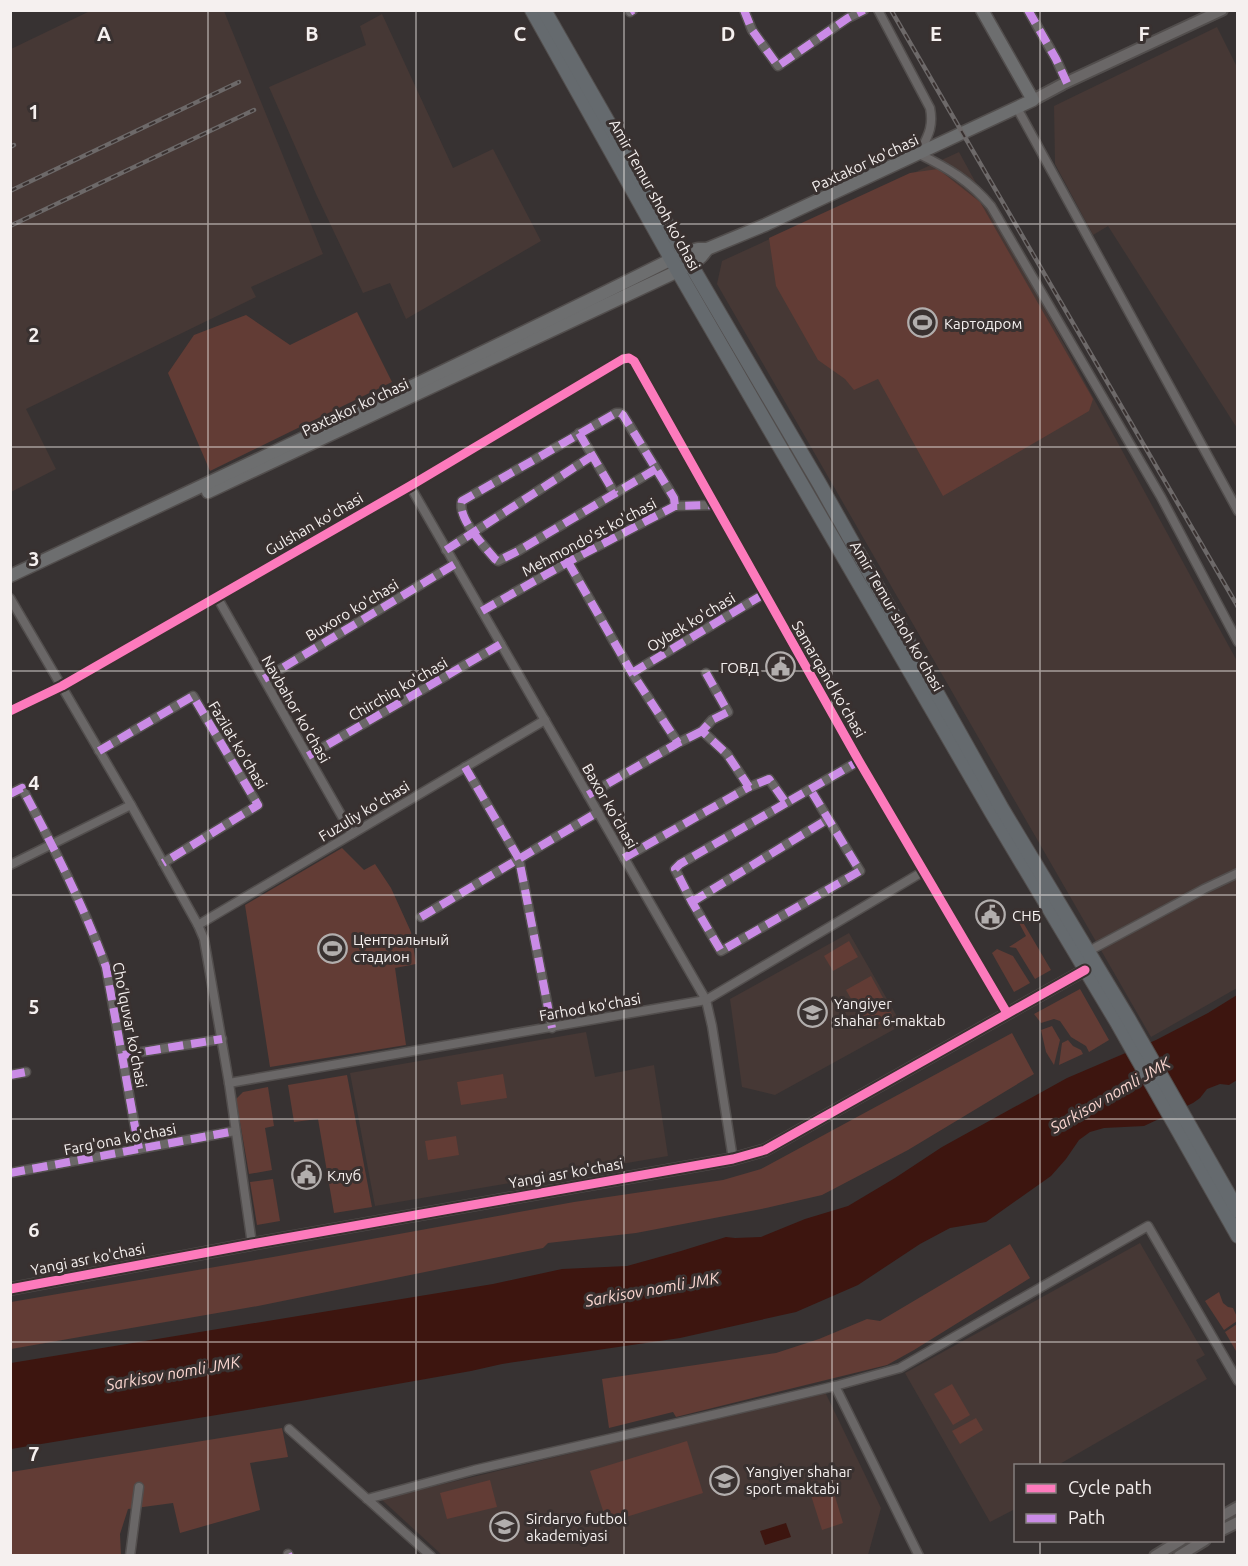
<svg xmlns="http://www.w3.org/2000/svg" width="1248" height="1566" font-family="Ubuntu,sans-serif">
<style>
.built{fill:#463835}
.green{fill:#623c35}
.water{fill:#3d150f}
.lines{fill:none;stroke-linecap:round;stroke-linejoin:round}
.minor-casing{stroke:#524e4d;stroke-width:11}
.tertiary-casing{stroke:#524e4d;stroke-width:14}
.secondary-casing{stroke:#524e4d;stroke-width:15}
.trunk-casing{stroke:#524e4d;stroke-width:16}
.minor{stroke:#6a6767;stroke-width:8}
.tertiary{stroke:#6a6767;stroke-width:10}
.secondary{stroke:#6d6e6f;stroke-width:12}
.trunk{stroke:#656a6e;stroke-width:14}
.rail-casing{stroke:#6d6969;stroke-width:4.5}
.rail{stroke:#393130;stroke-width:2;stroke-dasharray:7;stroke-linecap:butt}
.quiet{stroke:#ca8be6;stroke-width:8;stroke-dasharray:15 8;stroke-linecap:butt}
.cycleway-casing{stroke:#393130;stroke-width:13}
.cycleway{stroke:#fd7abc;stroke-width:9}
.grid{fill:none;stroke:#f5f0ef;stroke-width:1.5;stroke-opacity:0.55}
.labels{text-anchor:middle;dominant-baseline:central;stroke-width:6;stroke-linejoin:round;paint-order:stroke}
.street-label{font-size:15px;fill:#f5f0ef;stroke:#393130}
.poi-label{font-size:15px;fill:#f5f0ef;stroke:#393130;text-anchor:start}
.water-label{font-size:16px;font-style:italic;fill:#fbd7d1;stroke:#393130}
.grid-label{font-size:20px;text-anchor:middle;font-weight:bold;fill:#f5f0ef;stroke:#393130;stroke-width:6;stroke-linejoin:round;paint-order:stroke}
</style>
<rect width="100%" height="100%" fill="#373232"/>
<!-- built -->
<g class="built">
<polygon points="90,11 224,11 323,254 251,287 256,297 26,409 56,469 11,492 11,49"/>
<polygon points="382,14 453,168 493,149 541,241 406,319 390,283 363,293 316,194 269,87 366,45 360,26"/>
<polygon points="1217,27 1237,67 1237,428 1108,226 1093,235 1055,164 1054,106"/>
<polygon points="959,152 1237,661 1237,988 1151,1037 717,284 722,261"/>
<polygon points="849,933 902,1025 775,1095 742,1087 730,999"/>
<polygon points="586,1032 595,1077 654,1065 668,1156 375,1206 350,1073"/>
<polygon points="1140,1243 1205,1355 1196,1360 1207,1379 1058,1465 1016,1466 1015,1509 990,1522 905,1373"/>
<polygon points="825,1392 881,1508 868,1555 443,1556 381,1499"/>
</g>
<!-- green -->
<g class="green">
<polygon points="938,169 980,202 1093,399 1089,411 943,496 878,379 854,390 845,379 818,360 776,286 769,238 910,173"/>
<polygon points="357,312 392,382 210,471 168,373 194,335 246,315 290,345"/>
<polygon points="342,848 364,870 375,864 391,888 411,932 416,964 395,968 406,1045 270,1067 245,905"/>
<polygon points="1021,919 1051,970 1035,979 1016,948 1009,947 1026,936 1018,921"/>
<polygon points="849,941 858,957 833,971 824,956"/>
<polygon points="997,949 1013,956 1030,983 1014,992 992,953"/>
<polygon points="871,976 893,1016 869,1030 846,990"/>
<polygon points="1080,989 1109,1040 1089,1052 1086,1046 1071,1037 1060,1021 1054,1019 1041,1023 1034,1014"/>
<polygon points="1052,1026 1060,1040 1054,1065 1046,1052 1041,1030"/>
<polygon points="1012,1033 1034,1074 908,1150 822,1195 766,1208 636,1233 548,1243 543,1248 258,1306 11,1349 11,1302 273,1257 574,1202 723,1180 761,1169"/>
<polygon points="1068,1040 1073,1046 1081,1050 1083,1054 1059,1065 1062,1043"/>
<polygon points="503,1074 507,1098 461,1105 457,1082"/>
<polygon points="347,1075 372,1207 334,1213 318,1119 294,1122 288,1085"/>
<polygon points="268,1087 274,1126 265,1128 272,1170 249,1174 236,1099 243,1092"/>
<polygon points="456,1136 459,1155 428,1160 425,1141"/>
<polygon points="273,1179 280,1221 257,1225 250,1182"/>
<polygon points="1010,1244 1030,1278 914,1350 887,1365 676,1417 673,1412 609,1428 602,1379 776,1353 819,1339 867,1319 880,1321"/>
<polygon points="1219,1292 1223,1303 1228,1307 1233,1308 1237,1317 1237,1321 1224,1330 1205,1301"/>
<polygon points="1237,1324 1237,1350 1236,1351 1225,1332"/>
<polygon points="952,1384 970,1415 953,1425 934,1394"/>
<polygon points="976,1418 983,1430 960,1444 952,1431"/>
<polygon points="282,1428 288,1457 250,1463 260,1510 180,1533 173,1503 128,1509 120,1534 121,1555 11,1556 11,1472"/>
<polygon points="687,1441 703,1493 607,1523 590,1471"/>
<polygon points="490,1480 497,1507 447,1519 440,1493"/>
<polygon points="831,1483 843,1523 822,1530 809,1489"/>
</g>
<!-- water -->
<g class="water">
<polygon points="1237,995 1237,1080 1229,1085 1220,1084 1207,1089 1200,1098 1193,1103 1144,1126 1104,1128 1090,1132 1079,1140 1066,1159 1051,1176 986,1222 950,1228 920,1244 858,1285 796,1312 680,1338 502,1364 471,1371 301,1401 11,1449 11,1363 493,1284 562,1269 627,1266 681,1251 726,1237 735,1238 761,1237 805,1219 848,1206 895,1178 942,1147 1067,1078 1156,1040 1208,1013"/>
<polygon points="786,1523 791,1537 765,1545 760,1531"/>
</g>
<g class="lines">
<defs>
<g id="minor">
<polyline points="744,10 752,30 778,66 848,18 864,10"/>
<path d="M878,10L930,108C934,128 927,137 919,154C948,168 970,181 991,206L1161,497L1238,642"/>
<polyline points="1028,10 1056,59 1067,83"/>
<polyline points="630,12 633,10"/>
<polyline points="1017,108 1238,511"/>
<polyline points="579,433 615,494"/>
<path d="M656,469L518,551L498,561L495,559C484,546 457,518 462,501L616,413H620L623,415L674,498L675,506"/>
<polyline points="410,486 706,1000 712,1026 733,1159"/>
<polyline points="446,550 592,456"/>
<polyline points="568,562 632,673 678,743"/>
<polyline points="217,597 352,834"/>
<polyline points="10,598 131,805 198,925 204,939 229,1083 252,1244"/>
<polyline points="482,611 568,562 675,506 714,505"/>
<polyline points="632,673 764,594"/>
<polyline points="706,673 728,712 712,720 702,731 727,754 749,787 769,779 786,803 859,761"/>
<polyline points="264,679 455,564"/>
<polyline points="10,711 62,686 410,486 623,359 629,358 634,361 859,761 1007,1013"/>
<polyline points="99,751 193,696 258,805 163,863"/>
<polyline points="308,756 501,644"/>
<polyline points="465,767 519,859 552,1028"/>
<path d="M10,794L22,788C53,846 84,906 106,967L139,1149"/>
<polyline points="588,795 678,743 702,731"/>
<polyline points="786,803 680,864 675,869 692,902 721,951 860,871 810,789"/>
<polyline points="624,858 749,787"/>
<polyline points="10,865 131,805"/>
<polyline points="692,902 828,819"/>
<polyline points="421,917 598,812"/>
<polyline points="198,925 545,720"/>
<polyline points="1087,952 1204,889 1238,873"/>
<polyline points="123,1055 222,1039"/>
<polyline points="10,1075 26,1072"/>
<polyline points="229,1083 706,1000 924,871"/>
<polyline points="10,1173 235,1131"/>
<polyline points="835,1386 919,1556"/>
<polyline points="289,1429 431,1556"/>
<polyline points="367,1499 474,1470 721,1413 835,1386 900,1368 1148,1226 1238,1381"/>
<polyline points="288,1554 289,1556"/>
<polyline points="130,1556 139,1487"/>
</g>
<g id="tertiary">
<polyline points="1033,100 1063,84 1222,10"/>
<polyline points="10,1289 252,1244 733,1159 765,1150 1085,970"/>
<polyline points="1222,1516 1238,1507"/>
<polyline points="1222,1530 1238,1522"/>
<polyline points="1155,1556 1181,1540"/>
<polyline points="1179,1556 1205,1540"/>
</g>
<g id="secondary">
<path d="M208,492L678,271C690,265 700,261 707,249"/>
<path d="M10,576C236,470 461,365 684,253L698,249H707L765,225L1033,100L982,10"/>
</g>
<g id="trunk">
<polyline points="532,10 678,271 992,813 1118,1024 1238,1236"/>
<polyline points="544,10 644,185 819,483 1001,807 1128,1018 1238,1211"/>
</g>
</defs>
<!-- minor casing -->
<use href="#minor" class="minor-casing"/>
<!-- tertiary casing -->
<use href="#tertiary" class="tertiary-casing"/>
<!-- secondary casing -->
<use href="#secondary" class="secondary-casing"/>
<!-- trunk casing -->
<use href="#trunk" class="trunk-casing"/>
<!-- minor -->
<use href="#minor" class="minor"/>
<!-- tertiary -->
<use href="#tertiary" class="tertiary"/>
<!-- secondary -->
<use href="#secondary" class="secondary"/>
<!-- trunk -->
<use href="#trunk" class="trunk"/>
<defs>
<g id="rail">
<polyline points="891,10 1238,607"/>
<polyline points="10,147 14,145"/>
<polyline points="10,191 239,82"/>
<polyline points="10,226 254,110"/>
</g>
</defs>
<!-- rail casing -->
<use href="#rail" class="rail-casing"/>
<!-- rail -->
<use href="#rail" class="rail"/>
<!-- quiet -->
<g class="quiet">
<polyline points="744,10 752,30 778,66 848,18 864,10"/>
<polyline points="1028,10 1056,59 1067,83"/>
<polyline points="630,12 633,10"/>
<polyline points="579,433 615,494"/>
<path d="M656,469L518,551L498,561L495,559C484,546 457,518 462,501L616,413H620L623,415L674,498L675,506"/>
<polyline points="446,550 592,456"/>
<polyline points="568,562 632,673 678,743"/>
<polyline points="482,611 568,562 675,506 714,505"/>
<polyline points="632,673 764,594"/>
<polyline points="706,673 728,712 712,720 702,731 727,754 749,787 769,779 786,803 859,761"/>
<polyline points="264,679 455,564"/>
<polyline points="99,751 193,696 258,805 163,863"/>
<polyline points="308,756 501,644"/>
<polyline points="465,767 519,859 552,1028"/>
<path d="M10,794L22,788C53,846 84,906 106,967L139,1149"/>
<polyline points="588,795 678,743 702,731"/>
<polyline points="786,803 680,864 675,869 692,902 721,951 860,871 810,789"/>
<polyline points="624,858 749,787"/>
<polyline points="692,902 828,819"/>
<polyline points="421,917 598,812"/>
<polyline points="123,1055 222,1039"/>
<polyline points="10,1075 26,1072"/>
<polyline points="10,1173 235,1131"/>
<polyline points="288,1554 289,1556"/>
</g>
<defs>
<g id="cycleway">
<polyline points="10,711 62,686 410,486 623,359 629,358 634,361 859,761 1007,1013"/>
<polyline points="10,1289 252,1244 733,1159 765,1150 1085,970"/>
</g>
</defs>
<!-- cycleway casing -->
<use href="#cycleway" class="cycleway-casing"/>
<!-- cycleway -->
<use href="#cycleway" class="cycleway"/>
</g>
<!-- grid -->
<path class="grid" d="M208,10V1556M416,10V1556M624,10V1556M832,10V1556M1040,10V1466M10,224H1238M10,447H1238M10,671H1238M10,895H1238M10,1119H1238M10,1342H1238M1040,1540V1556"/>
<!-- icons -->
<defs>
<symbol id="stadium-ring" viewBox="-11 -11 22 22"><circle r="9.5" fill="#393130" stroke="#b2aead" stroke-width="1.5"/><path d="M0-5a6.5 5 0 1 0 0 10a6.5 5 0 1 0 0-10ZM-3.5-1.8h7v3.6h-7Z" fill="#b2aead"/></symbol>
<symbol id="civic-ring" viewBox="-11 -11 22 22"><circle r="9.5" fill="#393130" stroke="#b2aead" stroke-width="1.5"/><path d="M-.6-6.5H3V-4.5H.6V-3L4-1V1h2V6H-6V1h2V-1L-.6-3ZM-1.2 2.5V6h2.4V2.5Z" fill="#b2aead"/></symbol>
<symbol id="school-ring" viewBox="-11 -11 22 22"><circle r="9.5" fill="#393130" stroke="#b2aead" stroke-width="1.5"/><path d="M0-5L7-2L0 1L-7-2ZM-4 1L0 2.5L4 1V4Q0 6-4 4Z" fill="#b2aead"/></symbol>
</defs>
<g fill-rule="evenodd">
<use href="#stadium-ring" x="906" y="306" width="33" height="33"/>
<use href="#civic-ring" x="764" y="650" width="33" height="33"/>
<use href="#civic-ring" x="974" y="898" width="33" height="33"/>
<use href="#stadium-ring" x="316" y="932" width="33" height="33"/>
<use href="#school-ring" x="796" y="996" width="33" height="33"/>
<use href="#civic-ring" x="290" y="1158" width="33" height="33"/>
<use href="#school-ring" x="708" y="1464" width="33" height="33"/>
<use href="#school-ring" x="488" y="1510" width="33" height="33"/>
</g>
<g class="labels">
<!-- street labels -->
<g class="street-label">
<text transform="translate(865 163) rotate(-25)">Paxtakor ko'chasi</text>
<text transform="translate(655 195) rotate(61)">Amir Temur shoh ko'chasi</text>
<text transform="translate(355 407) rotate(-25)">Paxtakor ko'chasi</text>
<text transform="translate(314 524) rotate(-30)">Gulshan ko'chasi</text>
<text transform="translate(589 537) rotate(-28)">Mehmondo'st ko'chasi</text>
<text transform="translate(352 610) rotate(-31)">Buxoro ko'chasi</text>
<text transform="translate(897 616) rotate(60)">Amir Temur shoh ko'chasi</text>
<text transform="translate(691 622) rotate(-31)">Oybek ko'chasi</text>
<text transform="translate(829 679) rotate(60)">Samarqand ko‘chasi</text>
<text transform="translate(398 689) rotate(-30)">Chirchiq ko'chasi</text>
<text transform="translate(296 709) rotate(60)">Navbahor ko'chasi</text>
<text transform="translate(238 745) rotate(59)">Fazilat ko'chasi</text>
<text transform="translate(610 806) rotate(60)">Baxor ko'chasi</text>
<text transform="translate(364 811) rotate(-31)">Fuzuliy ko'chasi</text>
<text transform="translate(590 1007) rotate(-10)">Farhod ko'chasi</text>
<text transform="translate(130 1025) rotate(79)">Cho‘lquvar ko'chasi</text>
<text transform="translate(120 1139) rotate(-11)">Farg'ona ko'chasi</text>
<text transform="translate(566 1173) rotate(-10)">Yangi asr ko'chasi</text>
<text transform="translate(88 1259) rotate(-11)">Yangi asr ko'chasi</text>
</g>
<!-- poi labels -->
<g class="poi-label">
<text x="944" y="323">Картодром</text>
<text x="759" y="667" text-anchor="end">ГОВД</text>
<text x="1012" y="915">СНБ</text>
<text x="353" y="939">Центральный<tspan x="353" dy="17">стадион</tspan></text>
<text x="834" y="1003">Yangiyer<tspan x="834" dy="17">shahar 6-maktab</tspan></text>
<text x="327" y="1175">Клуб</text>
<text x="746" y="1471">Yangiyer shahar<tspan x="746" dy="17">sport maktabi</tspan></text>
<text x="526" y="1518">Sirdaryo futbol<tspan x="526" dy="17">akademiyasi</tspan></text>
</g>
<!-- water labels -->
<g class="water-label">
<text transform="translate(1110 1095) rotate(-30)">Sarkisov nomli JMK</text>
<text transform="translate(652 1289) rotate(-10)">Sarkisov nomli JMK</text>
<text transform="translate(173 1373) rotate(-10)">Sarkisov nomli JMK</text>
</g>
</g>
<g class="grid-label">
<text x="104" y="41">A</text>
<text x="312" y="41">B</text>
<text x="520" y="41">C</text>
<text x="728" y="41">D</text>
<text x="936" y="41">E</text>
<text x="1144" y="41">F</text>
<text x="34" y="119">1</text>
<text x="34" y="342">2</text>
<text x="34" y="566">3</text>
<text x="34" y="790">4</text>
<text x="34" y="1014">5</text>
<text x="34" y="1237">6</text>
<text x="34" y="1461">7</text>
</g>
<!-- border -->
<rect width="1248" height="1566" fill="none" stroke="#f5f0ef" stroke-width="24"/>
<!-- legend -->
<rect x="1014" y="1464" width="210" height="78" fill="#393130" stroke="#847d7c" stroke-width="1.5"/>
<rect x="1026" y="1484" width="30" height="9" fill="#fd7abc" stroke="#847d7c" stroke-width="1.5"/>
<text x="1068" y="1494" font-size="18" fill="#f5f0ef">Cycle path</text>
<rect x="1026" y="1514" width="30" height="9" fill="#ca8be6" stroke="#847d7c" stroke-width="1.5"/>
<text x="1068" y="1524" font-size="18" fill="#f5f0ef">Path</text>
</svg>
